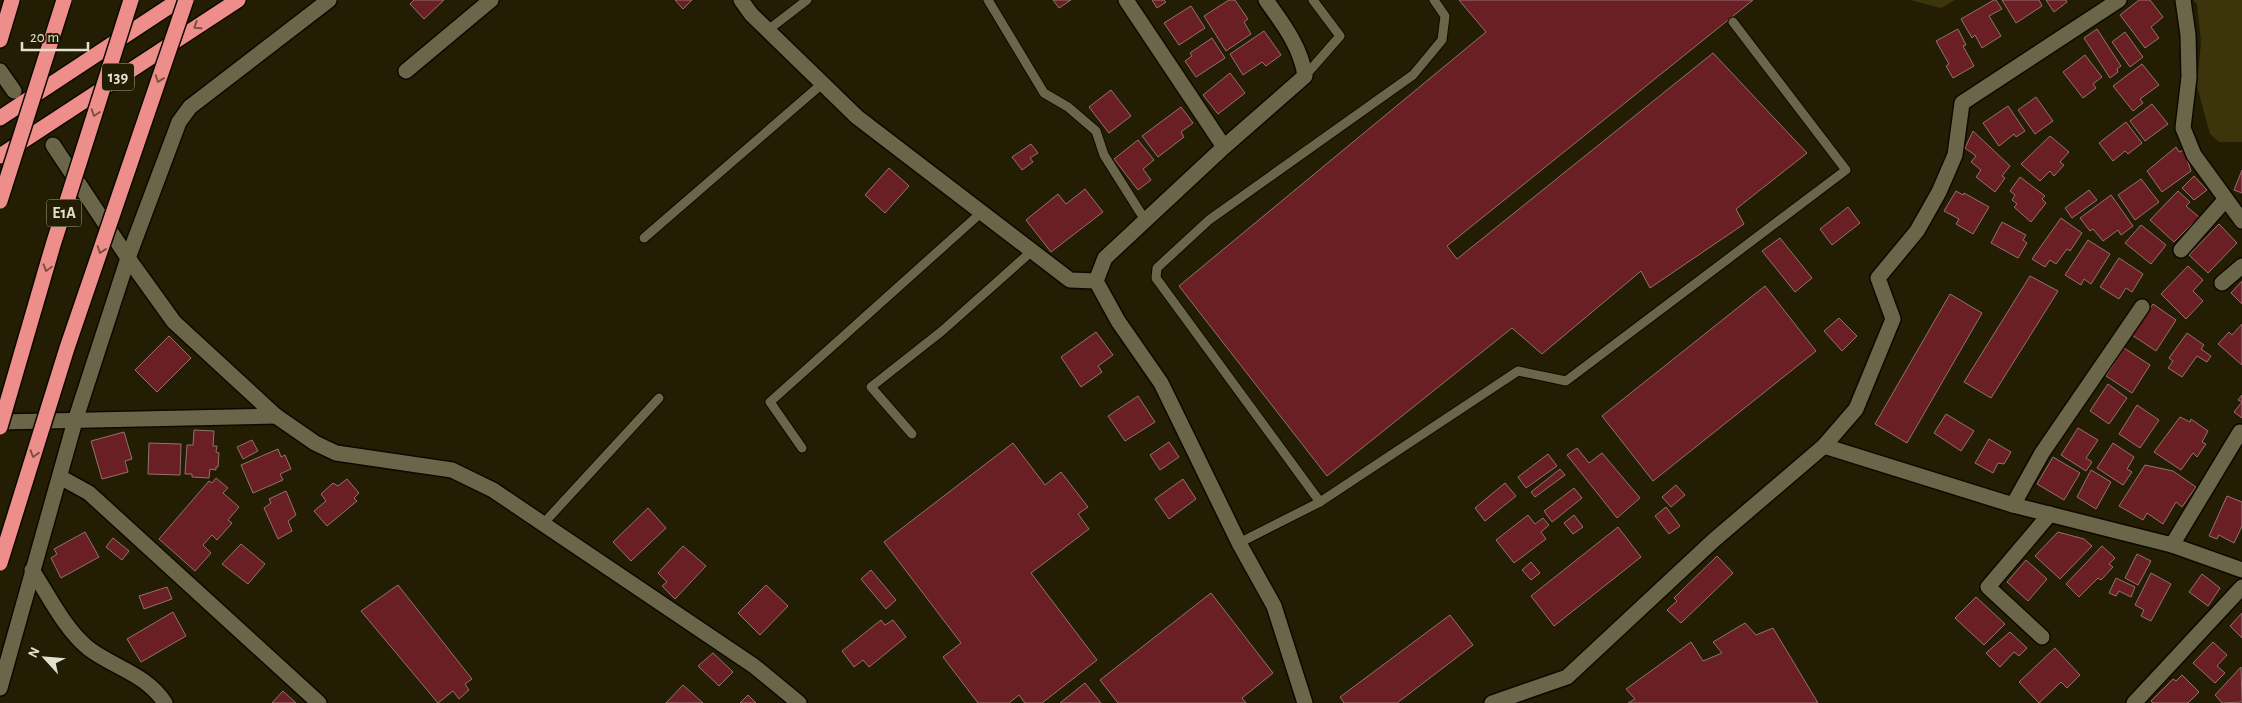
<svg xmlns="http://www.w3.org/2000/svg" width="2242" height="703" font-family="'Alegreya Sans',sans-serif">
<style>
.green{fill:#3c350c}
.building{fill:#6a1f24;stroke:#937170}
.lines{fill:none;stroke-linecap:round;stroke-linejoin:round}
.street-tunnel{stroke:#403b22;stroke-width:15;stroke-dasharray:15 8;stroke-linecap:butt}
.lane-casing{stroke:#0d0800;stroke-width:11}
.street-casing{stroke:#0d0800;stroke-width:18}
.highway-casing{stroke:#0d0800;stroke-width:18}
.lane{stroke:#6b6649;stroke-width:9}
.street{stroke:#6b6649;stroke-width:15}
.highway{stroke:#ee8e8b;stroke-width:15}
.highway-bridge-casing{stroke:#0d0800;stroke-width:18;stroke-linecap:butt}
.highway-bridge{stroke:#ee8e8b;stroke-width:15}
.oneway{stroke:#7e5040}
.labels{text-anchor:middle;dominant-baseline:central;stroke-width:4;stroke-linejoin:round;paint-order:stroke}
.shield{fill:#231e03;stroke:#a9a692;stroke-width:1}
.shield-label{font-size:16px;font-weight:bold;fill:#e3e0d0}
</style>
<rect width="100%" height="100%" fill="#231e03"/>
<!-- green -->
<g class="green">
<polygon points="1910,0 1955,0 1941,8"/>
<polygon points="2193,0 2242,0 2242,142 2219,142 2210,134 2197,86 2201,42 2197,4"/>
</g>
<!-- building -->
<g class="building">
<polygon points="414,0 444,0 424,19 410,4"/>
<polygon points="675,0 692,0 683,9"/>
<polygon points="1053,0 1071,0 1059,8"/>
<polygon points="1152,0 1164,0 1166,2 1157,8"/>
<polygon points="1229,0 1235,0 1248,19 1244,22 1251,34 1226,51 1204,16"/>
<polygon points="1459,0 1753,0 1447,246 1457,259 1713,53 1807,153 1736,209 1744,224 1650,288 1641,271 1542,354 1512,328 1327,476 1179,286 1486,32"/>
<polygon points="1994,0 1996,0 2002,9 1989,16 2001,36 1982,48 1975,35 1972,38 1961,19"/>
<polygon points="2002,0 2039,0 2042,6 2016,23"/>
<polygon points="2046,0 2066,0 2067,2 2054,12"/>
<polygon points="2139,0 2150,0 2163,17 2151,27 2159,38 2145,48 2120,15"/>
<polygon points="1191,6 1205,28 1179,45 1164,23"/>
<polygon points="1958,29 1966,45 1963,46 1974,66 1953,78 1946,66 1949,64 1936,41"/>
<polygon points="2097,29 2121,66 2117,69 2118,72 2110,78 2084,38"/>
<polygon points="1264,31 1281,55 1266,66 1262,62 1243,75 1230,54"/>
<polygon points="2125,32 2143,57 2130,67 2112,42"/>
<polygon points="1212,38 1225,58 1196,77 1185,61 1192,56 1190,53"/>
<polygon points="2085,55 2102,77 2093,84 2096,88 2083,98 2063,72"/>
<polygon points="2142,64 2159,85 2140,99 2143,103 2133,111 2113,86"/>
<polygon points="1230,73 1245,93 1218,114 1203,95"/>
<polygon points="1111,90 1131,116 1109,133 1089,107"/>
<polygon points="2036,97 2053,121 2035,134 2018,110"/>
<polygon points="2152,104 2168,124 2145,141 2130,121"/>
<polygon points="2008,106 2025,131 2016,137 2014,134 1999,146 1983,123"/>
<polygon points="1181,107 1193,123 1181,132 1184,137 1158,157 1142,136"/>
<polygon points="2126,122 2142,143 2128,154 2125,151 2113,161 2099,143"/>
<polygon points="1973,131 2010,166 2002,176 2005,178 1995,192 1976,177 1981,170 1971,162 1976,156 1965,148"/>
<polygon points="2050,136 2069,152 2060,162 2064,165 2054,176 2050,171 2040,181 2021,164"/>
<polygon points="1138,140 1154,160 1143,169 1151,180 1138,190 1114,159"/>
<polygon points="1031,144 1038,153 1030,158 1033,162 1022,170 1012,157"/>
<polygon points="2176,147 2179,152 2184,150 2191,171 2162,192 2147,171"/>
<polygon points="889,168 909,186 885,213 865,195"/>
<polygon points="2242,170 2242,193 2234,190"/>
<polygon points="2194,176 2207,190 2194,200 2182,188"/>
<polygon points="2020,177 2045,196 2042,199 2046,203 2031,222 2014,207 2017,204 2012,200 2015,195 2010,191"/>
<polygon points="2141,179 2159,202 2135,220 2118,195"/>
<polygon points="1085,189 1103,212 1051,252 1026,220 1058,194 1066,204"/>
<polygon points="2089,190 2097,200 2072,218 2065,208"/>
<polygon points="1956,191 1963,195 1964,193 1989,207 1973,234 1956,224 1959,219 1944,211"/>
<polygon points="2178,191 2190,202 2186,206 2199,217 2174,242 2150,220"/>
<polygon points="2111,195 2133,226 2121,235 2118,230 2103,241 2093,229 2090,231 2080,218"/>
<polygon points="1848,207 1860,223 1832,245 1820,229"/>
<polygon points="2061,218 2082,233 2070,251 2067,249 2056,264 2050,260 2045,267 2032,259"/>
<polygon points="2002,222 2026,235 2023,240 2027,243 2018,258 1991,243"/>
<polygon points="2219,224 2237,243 2208,273 2189,255"/>
<polygon points="2141,225 2166,245 2151,264 2125,243"/>
<polygon points="1780,238 1812,278 1795,292 1762,251"/>
<polygon points="2088,240 2110,254 2091,284 2084,279 2081,285 2065,275"/>
<polygon points="2119,258 2143,274 2132,292 2126,288 2119,299 2100,287"/>
<polygon points="2188,266 2203,280 2193,291 2203,301 2186,319 2161,294"/>
<polygon points="2030,276 2058,291 1991,398 1964,382"/>
<polygon points="2242,281 2242,304 2231,293"/>
<polygon points="1765,286 1816,351 1653,481 1602,416"/>
<polygon points="1950,294 1982,313 1907,443 1875,424"/>
<polygon points="2153,304 2176,320 2156,351 2132,335"/>
<polygon points="1839,318 1857,336 1842,351 1824,331"/>
<polygon points="2242,324 2242,365 2218,344 2229,332 2232,335"/>
<polygon points="1096,332 1113,355 1098,366 1102,372 1081,387 1061,357"/>
<polygon points="2187,333 2204,345 2201,349 2211,356 2207,362 2197,356 2182,377 2168,368 2173,361 2169,358"/>
<polygon points="169,336 191,358 157,392 135,370"/>
<polygon points="2124,348 2150,365 2132,393 2106,376"/>
<polygon points="2108,384 2127,398 2109,424 2090,411"/>
<polygon points="2242,395 2242,418 2234,412 2242,402 2238,400"/>
<polygon points="1138,396 1155,422 1125,441 1108,416"/>
<polygon points="2137,405 2159,420 2140,448 2119,434"/>
<polygon points="1946,414 1974,431 1961,451 1934,433"/>
<polygon points="2180,417 2190,422 2191,419 2208,431 2202,442 2206,444 2197,457 2193,453 2181,470 2154,452"/>
<polygon points="2078,428 2098,440 2086,458 2092,462 2086,471 2061,455"/>
<polygon points="194,430 214,431 213,446 217,446 216,452 219,453 218,467 216,467 216,470 210,469 209,478 192,477 192,474 185,474 187,445 193,445"/>
<polygon points="124,432 132,459 125,461 128,472 102,479 91,441"/>
<polygon points="1989,439 2011,452 2004,464 1998,463 1993,473 1975,463"/>
<polygon points="252,440 258,451 243,459 237,447"/>
<polygon points="1169,442 1179,457 1160,470 1150,455"/>
<polygon points="149,443 181,444 180,475 148,474"/>
<polygon points="1013,443 1045,485 1061,472 1088,507 1078,514 1089,529 1031,573 1097,660 1042,703 1025,703 1019,695 1009,703 978,703 943,657 961,643 884,542"/>
<polygon points="2113,443 2134,457 2127,469 2132,472 2123,485 2097,468"/>
<polygon points="1577,448 1589,463 1602,453 1640,498 1617,518 1567,455"/>
<polygon points="278,449 281,457 285,455 291,469 280,474 283,480 253,493 241,465"/>
<polygon points="1548,454 1557,466 1526,488 1518,477"/>
<polygon points="2053,457 2080,473 2064,500 2037,484"/>
<polygon points="2145,465 2173,471 2196,487 2182,507 2176,502 2163,524 2147,513 2143,520 2119,506"/>
<polygon points="1560,469 1565,475 1535,497 1531,492"/>
<polygon points="2091,470 2111,482 2096,509 2077,497"/>
<polygon points="216,478 228,488 223,493 239,507 228,520 232,523 217,540 212,535 203,545 211,553 195,571 159,539 209,481 212,483"/>
<polygon points="347,479 359,493 354,498 357,501 327,526 314,511 326,501 321,494 333,483 338,486"/>
<polygon points="1183,479 1196,499 1169,519 1155,499"/>
<polygon points="1505,483 1516,496 1485,521 1475,508"/>
<polygon points="1676,485 1685,495 1671,507 1662,497"/>
<polygon points="1574,488 1582,498 1552,522 1544,511"/>
<polygon points="286,491 296,515 288,521 292,531 278,539 264,508 271,503 269,499"/>
<polygon points="2227,496 2242,502 2242,526 2234,543 2219,535 2217,539 2209,536"/>
<polygon points="1666,507 1680,526 1669,534 1655,516"/>
<polygon points="648,508 666,528 631,561 613,542"/>
<polygon points="1528,515 1535,524 1543,518 1549,525 1541,532 1546,539 1514,563 1496,540"/>
<polygon points="1574,515 1583,527 1573,534 1564,523"/>
<polygon points="1618,527 1641,557 1554,626 1531,596"/>
<polygon points="85,532 99,557 61,578 51,558 57,554 54,549"/>
<polygon points="2058,532 2084,539 2092,546 2060,579 2035,556"/>
<polygon points="113,538 129,551 122,560 106,547"/>
<polygon points="241,544 265,564 248,584 222,564"/>
<polygon points="683,546 706,566 675,599 662,586 667,582 658,573"/>
<polygon points="2102,546 2115,558 2109,564 2113,567 2101,580 2098,578 2079,597 2066,584"/>
<polygon points="2137,554 2151,561 2138,585 2125,578"/>
<polygon points="1717,556 1733,573 1681,623 1667,610 1677,601 1674,598"/>
<polygon points="2026,560 2047,579 2028,601 2007,582"/>
<polygon points="1531,562 1540,573 1531,580 1522,570"/>
<polygon points="871,570 896,600 886,609 861,579"/>
<polygon points="2151,573 2171,584 2151,621 2141,616 2144,610 2135,605"/>
<polygon points="2202,574 2220,588 2208,606 2189,592"/>
<polygon points="2116,578 2135,587 2131,597 2119,591 2116,596 2109,593"/>
<polygon points="398,585 472,679 465,684 469,690 459,699 453,691 438,703 361,611"/>
<polygon points="766,585 788,606 760,635 738,613"/>
<polygon points="167,587 172,599 144,609 139,596"/>
<polygon points="1211,593 1273,673 1242,698 1246,703 1118,703 1100,680"/>
<polygon points="1976,597 2005,624 1984,645 1955,618"/>
<polygon points="173,612 186,636 141,662 127,639"/>
<polygon points="2242,613 2242,638 2230,626"/>
<polygon points="1450,615 1473,645 1397,703 1344,703 1340,697"/>
<polygon points="881,620 885,625 893,620 906,637 869,667 863,660 854,667 842,651"/>
<polygon points="1745,623 1756,635 1773,628 1818,703 1628,703 1635,699 1626,689 1691,642 1703,661 1722,653 1713,642"/>
<polygon points="2010,632 2027,648 2019,656 2014,652 2000,667 1986,653"/>
<polygon points="2213,642 2227,655 2217,666 2225,673 2215,683 2193,663"/>
<polygon points="2055,648 2080,675 2067,688 2061,682 2039,703 2019,682"/>
<polygon points="713,653 733,672 719,686 698,666"/>
<polygon points="2241,667 2242,702 2222,703 2215,695"/>
<polygon points="2182,675 2199,692 2188,703 2153,703 2151,701 2173,679 2176,681"/>
<polygon points="1085,683 1101,703 1060,703"/>
<polygon points="683,685 703,703 666,703"/>
<polygon points="283,691 296,703 272,703"/>
<polygon points="748,695 756,703 740,703"/>
</g>
<g class="lines">
<!-- street-tunnel -->
<polyline class="street-tunnel" points="23,103 53,145"/>
<defs>
<g id="lane">
<polyline points="988,0 1044,93 1068,107 1096,131 1104,155 1145,220"/>
<polyline points="768,30 807,0"/>
<polyline points="1305,76 1340,36 1313,0"/>
<polyline points="644,238 823,83"/>
<polyline points="912,434 871,387 942,331 1033,250"/>
<polyline points="802,448 770,402 983,211"/>
<polyline points="1320,502 1156,278 1157,268 1209,220 1413,75 1442,40 1445,16 1434,0"/>
<polyline points="542,525 659,398"/>
<polyline points="1239,543 1320,502 1518,371 1566,381 1846,170 1733,22"/>
</g>
<g id="street">
<polyline points="741,0 751,14 857,117 1070,280 1096,281"/>
<polyline points="1126,0 1224,147"/>
<path d="M1266,0C1283,24 1301,47 1305,76L1224,147L1105,258L1096,281L1118,321L1161,383L1239,543L1274,606L1305,703"/>
<polyline points="2183,0 2188,35 2189,77 2183,128 2194,155 2242,221"/>
<polyline points="0,71 14,91"/>
<polyline points="406,71 491,0"/>
<polyline points="53,145 128,258 174,322 276,416 315,443 336,453 452,470 493,490 754,666 799,703"/>
<polyline points="2181,250 2226,199"/>
<polyline points="2222,283 2242,266"/>
<polyline points="0,422 276,416"/>
<polyline points="1824,446 2013,505 2172,545 2242,570"/>
<polyline points="60,477 89,493 319,703"/>
<polyline points="2013,505 2042,453 2142,307"/>
<polyline points="2172,545 2240,432"/>
<path d="M32,570C49,596 64,628 88,648C114,668 145,673 165,703"/>
<polyline points="2042,637 1988,587 2050,514"/>
<polyline points="0,688 75,421 128,258 179,122 190,107 329,0"/>
<polyline points="1492,703 1567,677 1714,540 1824,446 1856,409 1893,319 1878,278 1917,231 1939,192 1955,155 1962,103 2119,0"/>
<polyline points="2134,703 2242,587"/>
</g>
<g id="highway">
<polyline points="0,40 12,0"/>
<polyline points="0,118 179,0"/>
<polyline points="0,156 238,0"/>
</g>
</defs>
<!-- lane casing -->
<use href="#lane" class="lane-casing"/>
<!-- street casing -->
<use href="#street" class="street-casing"/>
<!-- highway casing -->
<use href="#highway" class="highway-casing"/>
<!-- lane -->
<use href="#lane" class="lane"/>
<!-- street -->
<use href="#street" class="street"/>
<!-- highway -->
<use href="#highway" class="highway"/>
<defs>
<g id="highway-bridge">
<polyline points="0,201 64,0"/>
<polyline points="0,427 53,245 131,0"/>
<polyline points="0,563 67,348 186,0"/>
</g>
</defs>
<!-- highway-bridge casing -->
<use href="#highway-bridge" class="highway-bridge-casing"/>
<!-- highway-bridge -->
<use href="#highway-bridge" class="highway-bridge"/>
</g>
<!-- one-way arrows -->
<defs><path id="oneway-chevron" d="M-2-3.5L2.5 0L-2 3.5" fill="none" stroke-width="1.6" stroke-linecap="round" stroke-linejoin="round" transform="scale(1.25)"/></defs>
<g class="oneway">
<use href="#oneway-chevron" transform="translate(197 26) rotate(147)"/>
<use href="#oneway-chevron" transform="translate(159 79) rotate(109)"/>
<use href="#oneway-chevron" transform="translate(95 113) rotate(108)"/>
<use href="#oneway-chevron" transform="translate(101 250) rotate(109)"/>
<use href="#oneway-chevron" transform="translate(47 268) rotate(106)"/>
<use href="#oneway-chevron" transform="translate(34 454) rotate(107)"/>
</g>
<g class="labels">
<!-- shield labels -->
<g class="shield">
<rect x="102" y="63.5" width="32" height="27" rx="4"/>
<rect x="46.5" y="199.5" width="35" height="27" rx="4"/>
</g>
<g class="shield-label">
<text x="118" y="77">139</text>
<text x="64" y="213">E1A</text>
</g>
</g>
<!-- north arrow -->
<g transform="translate(45 658) rotate(296)" stroke="#231e03" stroke-width="4" paint-order="stroke">
<path d="M0-4L9 19L0 12L-9 19Z" fill="#e3e0d0"/>
<text y="-8" font-size="14" font-weight="bold" text-anchor="middle" fill="#e3e0d0">N</text>
</g>
<!-- scale -->
<path d="M22 42v8h66v-8" fill="none" stroke="#e3e0d0" stroke-width="2.5"/>
<text x="30" y="42" font-size="15" fill="#e3e0d0" stroke="#231e03" stroke-width="4" paint-order="stroke">20 m</text>
</svg>
